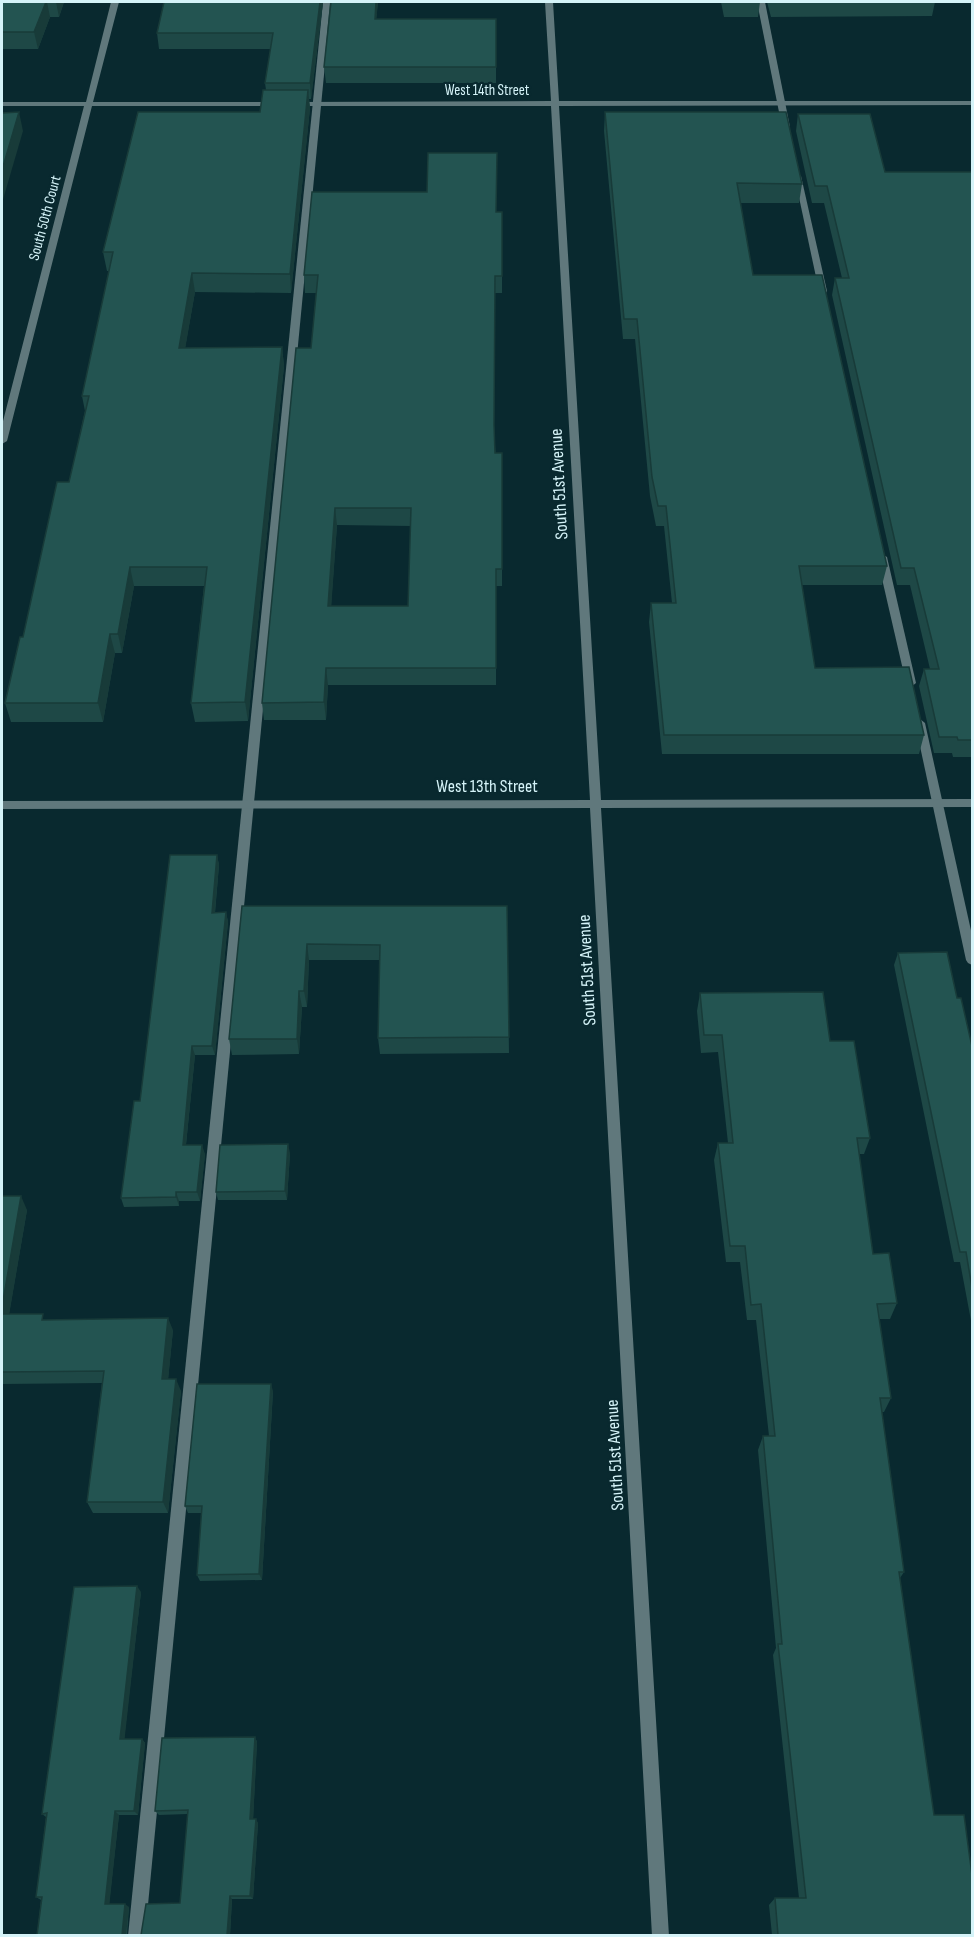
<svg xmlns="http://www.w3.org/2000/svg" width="974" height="1937" font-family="'Sofia Sans Condensed',sans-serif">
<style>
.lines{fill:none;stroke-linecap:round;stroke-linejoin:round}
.lane{fill:#60787c;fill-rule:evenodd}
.street{fill:#60787c;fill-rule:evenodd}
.wall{fill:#1e4846;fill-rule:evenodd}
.shaded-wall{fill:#183b39}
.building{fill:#235451;stroke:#183b39;stroke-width:1.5;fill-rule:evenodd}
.labels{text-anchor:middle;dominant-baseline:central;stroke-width:4.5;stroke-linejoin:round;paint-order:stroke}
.far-street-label{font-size:15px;fill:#d5f3f8;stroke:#09292f}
.street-label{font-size:18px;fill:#d5f3f8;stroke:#09292f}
</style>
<rect width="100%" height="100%" fill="#09292f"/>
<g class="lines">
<!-- lane -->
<g class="lane">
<polygon points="323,2 331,2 145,1936 128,1936"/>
<polygon points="757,2 765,2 790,127 786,129 782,127"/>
<polygon points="794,174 801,176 827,291 826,293 819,291"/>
<polygon points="882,554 887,557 916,683 911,687 906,683 877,557"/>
<polygon points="920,719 925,723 972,935 972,965 968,963 966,960 915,723"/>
</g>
<!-- street -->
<g class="street">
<polygon points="111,2 119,2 93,102 276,102 280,104 276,106 92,106 7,441 2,444 2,425 84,106 2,106 2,102 86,102"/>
<polygon points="545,2 553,2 559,101 972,101 972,105 559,106 601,800 972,799 972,807 601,808 669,1936 652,1936 590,808 2,809 2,801 590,800 551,106 294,106 290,104 294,102 551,101"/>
</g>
</g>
<!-- wall -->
<g class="wall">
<polygon points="2,2 64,2 59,17 50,17 38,49 2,49"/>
<polygon points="164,2 323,2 311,99 309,99 310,108 291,293 195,292 185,348 282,347 284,366 248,721 195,722 191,703 204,586 134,586 122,653 115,653 103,722 11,722 5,703 23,637 69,482 85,411 82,396 109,271 107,271 103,252 260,112 266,90 265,83 271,49 159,49 157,33"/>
<polygon points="330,2 378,2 376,19 496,19 496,83 326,83 324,67"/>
<polygon points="721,2 760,2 758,17 724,17"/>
<polygon points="767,2 935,2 932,16 771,17"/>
<polygon points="605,112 802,184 799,203 740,203 753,275 887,566 882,585 802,585 815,668 924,735 919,754 662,754 649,622 651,603 672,603 664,526 656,526 650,496 635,339 623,339 604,131"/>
<polygon points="798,114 885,172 972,172 972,757 953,757 952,753 934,753 919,686 924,669 930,669 910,585 897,585 832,295 835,278 842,278 824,203 812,203 796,131"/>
<path d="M496,212H502V293H495L494,427L502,569V586H496V685H328L326,720H264L262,703L311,348L316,293H305L304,275ZM337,525L411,526L408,606H331Z"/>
<polygon points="217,855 219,865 215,913 226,912 228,922 215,1055 195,1055 186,1145 205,1154 200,1201 179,1201 179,1206 124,1207 121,1198 140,1101"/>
<polygon points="242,906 507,906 509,1053 380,1054 378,1038 380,960 309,960 307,1007 302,1007 299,1054 232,1055 229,1039"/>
<polygon points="898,953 957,998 972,1046 972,1326 960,1262 954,1262 894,965"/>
<polygon points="700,993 830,1041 870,1138 864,1154 859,1154 873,1254 897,1303 890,1319 879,1319 891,1398 884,1412 882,1412 904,1572 900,1578 934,1815 972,1935 772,1935 769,1905 775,1898 799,1898 773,1655 776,1648 758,1450 763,1436 769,1436 756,1320 747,1320 740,1262 726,1262 714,1160 718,1143 728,1143 718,1052 701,1053 697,1011"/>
<polygon points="290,1153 287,1200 218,1200 216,1192"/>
<polygon points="2,1196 27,1210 9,1314 45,1320 173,1330 168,1379 181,1391 168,1513 93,1513 87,1502 102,1383 2,1384"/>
<polygon points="273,1391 262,1580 200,1581 197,1575 202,1513 188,1513 185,1506"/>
<polygon points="141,1592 124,1739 142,1739 145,1743 138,1815 119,1815 109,1904 129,1907 127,1935 141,1935 180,1903 188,1814 159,1815 155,1811 255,1737 257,1742 253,1819 258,1823 253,1899 232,1899 230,1935 37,1935 41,1900 36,1897 46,1817 42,1814"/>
</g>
<!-- shaded-wall -->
<g class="shaded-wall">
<polygon points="46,2 47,2 50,17 38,49 34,32"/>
<polygon points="56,2 64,2 59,17"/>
<polygon points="320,2 323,2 311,99 310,83"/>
<polygon points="376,2 378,2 375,35 375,19"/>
<polygon points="308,90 310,108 291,293 290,274"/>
<polygon points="19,112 23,131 2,203 2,170"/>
<polygon points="192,273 195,292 182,367 179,348"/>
<polygon points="282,347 284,366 248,721 245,702"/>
<polygon points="335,508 337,525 330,624 328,606"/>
<polygon points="130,567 134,586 122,653 118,634"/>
<polygon points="110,634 115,653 103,722 98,703"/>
<polygon points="326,668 328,685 326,720 324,702"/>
<polygon points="217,855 219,865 214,922 212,913"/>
<polygon points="226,912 228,922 215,1055 212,1046"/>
<polygon points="307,944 309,960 307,1007 304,991"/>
<polygon points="299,991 302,1007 299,1054 297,1039"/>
<polygon points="192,1046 195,1055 185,1154 183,1145"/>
<polygon points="288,1144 290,1153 287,1200 285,1191"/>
<polygon points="202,1145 205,1154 200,1201 197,1192"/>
<polygon points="176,1192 179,1201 179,1206 176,1197"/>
<polygon points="21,1196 27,1210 7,1327 2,1317 2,1307"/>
<polygon points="168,1318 173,1330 167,1391 162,1379"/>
<polygon points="176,1379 181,1391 168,1513 163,1502"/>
<polygon points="271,1384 273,1391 262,1580 259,1574"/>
<polygon points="137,1586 141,1592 124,1744 120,1739"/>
<polygon points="255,1737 257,1742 253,1823 250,1819"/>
<polygon points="142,1739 145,1743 138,1815 134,1811"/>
<polygon points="115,1811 119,1815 109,1908 105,1904"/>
<polygon points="256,1819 258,1823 253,1899 250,1896"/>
<polygon points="230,1896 232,1899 230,1935 227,1935"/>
<polygon points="125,1904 129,1907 126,1935 122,1935"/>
</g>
<!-- building -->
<g class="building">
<polygon points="2,2 46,2 34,32 2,32"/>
<polygon points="164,2 320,2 310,83 265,83 273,33 157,33"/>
<polygon points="331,2 376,2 375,19 496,19 496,67 324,67"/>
<polygon points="263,90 308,90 290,274 192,273 179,348 282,347 245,702 191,703 207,567 130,567 118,634 110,634 98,703 5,703 20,637 23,637 57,482 69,482 89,396 82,396 113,252 103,252 138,112 260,112"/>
<polygon points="19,112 2,170 2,113"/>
<polygon points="605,112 786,112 802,184 737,183 753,275 822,275 887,566 799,566 815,668 909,667 924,735 664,735 651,603 676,603 666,506 658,506 652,477 637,319 624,319"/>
<polygon points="798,114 870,114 885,172 972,172 972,740 958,740 957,737 939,737 924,669 939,669 914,568 901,568 835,278 849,278 827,186 815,186"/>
<path d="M428,153H497L496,212H502V276H495L494,425L495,453H502V569H496V668H326L324,702L262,703L296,348H311L318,275H304L312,192H427ZM335,508H411L408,606H328Z"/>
<polygon points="170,855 217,855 212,913 226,912 212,1046 192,1046 183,1145 202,1145 197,1192 176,1192 176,1197 121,1198 134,1101 140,1101"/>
<polygon points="242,906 507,906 509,1037 378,1038 380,945 307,944 304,991 299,991 297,1039 229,1039"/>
<polygon points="947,952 957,998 961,998 972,1046 972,1288 966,1252 960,1252 898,953"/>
<polygon points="823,992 830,1041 854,1041 870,1138 857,1138 873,1254 889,1253 897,1303 877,1304 891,1398 880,1398 904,1572 899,1572 934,1815 964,1815 972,1875 972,1935 778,1935 775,1898 806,1898 778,1644 782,1644 763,1436 775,1436 761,1304 751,1305 745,1246 730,1246 718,1143 733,1143 722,1035 704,1035 700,993"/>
<polygon points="288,1144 285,1191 216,1192 220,1145"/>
<polygon points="2,1196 21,1196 2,1307"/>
<polygon points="2,1314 43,1314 42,1320 168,1318 162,1379 176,1379 163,1502 87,1502 104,1371 2,1372"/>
<polygon points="197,1384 271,1384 259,1574 197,1575 202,1506 185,1506"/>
<polygon points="137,1586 120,1739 142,1739 134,1811 115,1811 105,1904 125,1904 122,1935 141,1935 146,1904 180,1903 188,1810 155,1811 162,1738 255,1737 250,1819 256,1819 250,1896 230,1896 227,1935 37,1935 42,1897 36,1897 47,1813 42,1814 74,1587"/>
</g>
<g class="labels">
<!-- far-street labels -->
<g class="far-street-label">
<text x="487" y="90">West 14th Street</text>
<text transform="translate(45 218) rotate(-75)">South 50th Court</text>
</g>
<!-- street labels -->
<g class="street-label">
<text transform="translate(559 484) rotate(-93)">South 51st Avenue</text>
<text x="487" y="786">West 13th Street</text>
<text transform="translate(587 970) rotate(-93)">South 51st Avenue</text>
<text transform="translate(615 1455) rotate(-93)">South 51st Avenue</text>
</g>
</g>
<!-- border -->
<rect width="974" height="1937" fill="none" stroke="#d5f3f8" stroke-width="6"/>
</svg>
